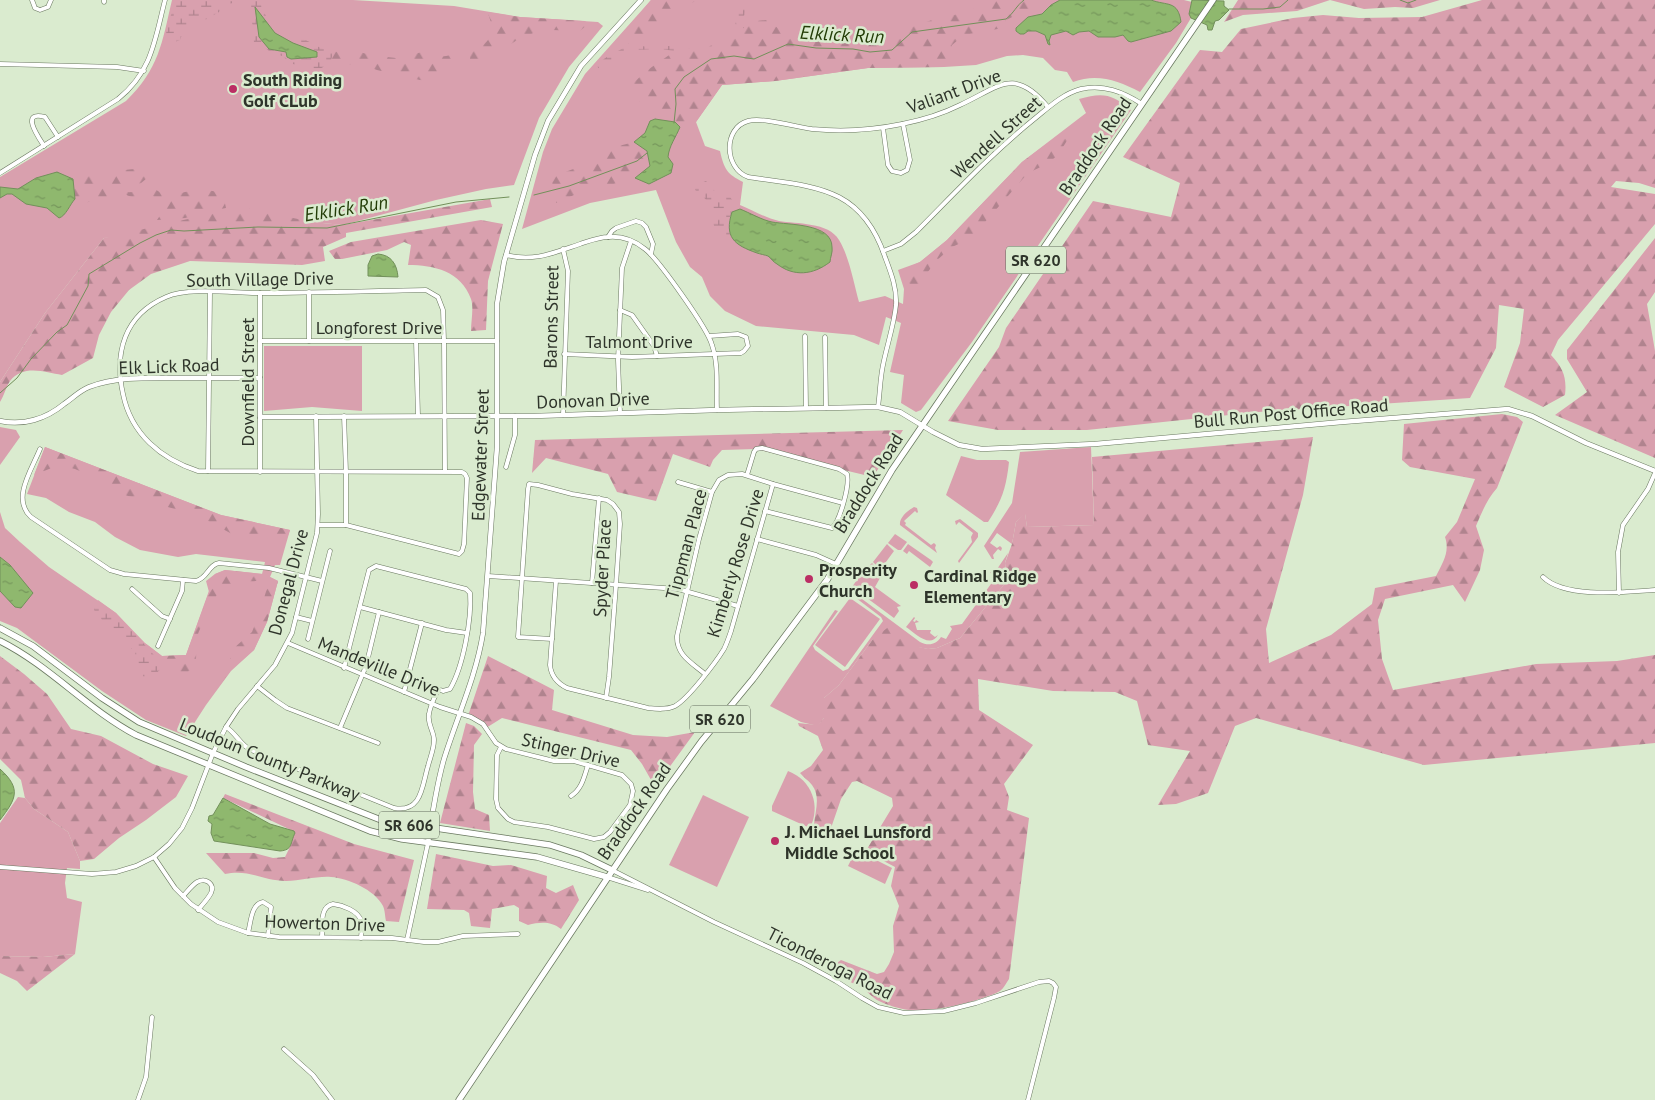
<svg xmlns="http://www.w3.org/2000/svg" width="1655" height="1100" font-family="'PT Sans',sans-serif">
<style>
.green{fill:#d9a0ae}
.forest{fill:url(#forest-firs)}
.wetland{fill:url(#wetland-marsh)}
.water{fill:url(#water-ripples);stroke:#72905a}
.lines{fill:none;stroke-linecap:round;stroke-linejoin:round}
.stream{stroke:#72905a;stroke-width:1}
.minor-casing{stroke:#6a7860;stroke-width:5}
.tertiary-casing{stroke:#6a7860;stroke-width:5.5}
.primary-casing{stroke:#6a7860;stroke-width:7}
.minor{stroke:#fff;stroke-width:4}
.tertiary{stroke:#fff;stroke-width:4.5}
.primary{stroke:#fff;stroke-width:5.5}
.poi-dot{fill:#bb2e64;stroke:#daebcf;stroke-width:2}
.labels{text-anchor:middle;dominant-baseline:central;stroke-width:5;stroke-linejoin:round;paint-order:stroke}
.shield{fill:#daebcf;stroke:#626b5c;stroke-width:1}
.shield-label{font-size:16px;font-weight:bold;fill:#2e342a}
.poi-label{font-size:18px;font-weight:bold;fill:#2e342a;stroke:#daebcf;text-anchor:start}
.street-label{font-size:18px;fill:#2e342a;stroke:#daebcf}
.water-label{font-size:19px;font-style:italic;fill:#223c06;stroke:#daebcf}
</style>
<defs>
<pattern id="forest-firs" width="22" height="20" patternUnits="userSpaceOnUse" patternTransform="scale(1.25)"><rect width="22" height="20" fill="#d9a0ae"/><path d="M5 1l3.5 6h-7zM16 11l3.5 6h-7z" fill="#b0838e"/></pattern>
<pattern id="wetland-marsh" width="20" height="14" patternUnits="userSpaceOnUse" patternTransform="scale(1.25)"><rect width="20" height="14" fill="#d9a0ae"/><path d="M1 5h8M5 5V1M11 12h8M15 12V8" fill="none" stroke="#b0838e"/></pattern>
<pattern id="water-ripples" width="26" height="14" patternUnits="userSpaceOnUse" patternTransform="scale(1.25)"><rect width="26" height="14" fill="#8fb86e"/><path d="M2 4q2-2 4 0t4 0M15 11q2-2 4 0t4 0" fill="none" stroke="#75965b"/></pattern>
</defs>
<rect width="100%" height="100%" fill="#daebcf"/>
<!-- green -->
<g class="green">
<path d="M172,0H353L454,6L520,17L598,22L603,26L569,67L539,118L514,185L486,189L436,200L343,225L312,222L104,238L45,313L0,382V177L126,101C159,69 162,43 172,0Z"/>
<path d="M651,0H1184L1192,2V4L1191,18L1176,43L1140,92C1118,81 1098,73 1073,82L1067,72L1055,70L1043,58L1023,55L1007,56L976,65L944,67L868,68L775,81L722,85L696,122L705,146L720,151C724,169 727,174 743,182L740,205C752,210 766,218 779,221C796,224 829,222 839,240C849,256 854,284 859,302L885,296L903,304L904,289L898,270L920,262L947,240L1022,162L1086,113L1079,99C1103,92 1112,94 1131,110L972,342L921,410L916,412L901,403L904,375L890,372L901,323L886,317L879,345L854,335L756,326L725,311L710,296L702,277L690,267L676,242L656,190L590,203L522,229L543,152L552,129L585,74Z"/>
<polygon points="264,346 362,346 362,411 312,407 264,411"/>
<polygon points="0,427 16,430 20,437 0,465"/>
<polygon points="45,447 221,515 290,530 280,565 275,565 270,577 278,581 267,622 254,650 231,671 206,705 186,736 146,720 102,691 17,628 0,621 0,512 5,528 20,542 49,567 116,613 145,643 162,656 186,655 215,574 225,570 262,574 265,562 196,554 178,557 140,550 115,537 95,522 69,512 46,498 27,494"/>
<polygon points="1091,447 1094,525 1027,527 1025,514 1016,522 1012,544 997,533 990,543 997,548 1000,546 1002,548 1001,551 998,549 993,555 994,559 992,559 984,546 1012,503 1020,452"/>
<path d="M961,456L977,460H1006L1009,462C1006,489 1002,500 988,522H984L946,495Z"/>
<path d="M914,507L917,508L918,512L917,513L915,511L904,521L906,523L905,525L931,545L934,543L936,545L935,548L937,553L900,525C899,518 907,511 914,507Z"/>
<polygon points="960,519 978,533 978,537 959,563 958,561 972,542 971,537 973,533 959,522 956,525 955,521"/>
<polygon points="895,534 907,542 901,550 898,550 888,543"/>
<polygon points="887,544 894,551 883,566 880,563 877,566 873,562"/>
<polygon points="908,544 931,560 933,562 930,567 909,551 907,554 903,551"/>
<path d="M1008,553L1005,563L1007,581L960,638L937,648L928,649L873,639L839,685L824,698V718L818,726L801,722L770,706L835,610L838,611L813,646L815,650L843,671L848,669L883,621L881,617L856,598L858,596L920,642C928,646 936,645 941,637L946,639L952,629L950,626L962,624L996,577V574L990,573L992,571L995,572Z"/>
<polygon points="872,563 877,568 873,574 880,578 875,587 901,606 897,607 899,611 894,618 852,587 861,574 866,578 862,573"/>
<polygon points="850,598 880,619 845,667 815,645"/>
<path d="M914,617L915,618L913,621L915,622L916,620L919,622L915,623L917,630H931L930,633L935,637L938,635C930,649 915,633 906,627Z"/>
<path d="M788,771C812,780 821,806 810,828L772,811V806Z"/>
<polygon points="703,795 749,817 717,887 669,865"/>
<polygon points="18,797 25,798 34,809 68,832 80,861 80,869 67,868 65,883 67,898 82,902 75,954 43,957 0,956 0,823"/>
<polygon points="856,850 892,868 885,884 848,866"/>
</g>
<!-- forest -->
<g class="forest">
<polygon points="651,0 697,0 653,25 649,32 642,38 642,46 628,44 629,37 628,28"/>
<polygon points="984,0 1038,0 1033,7 1006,20 1003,28 964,35 952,45 949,58 944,67 868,68 775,81 722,85 696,122 675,122 655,119 655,109 652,106 646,107 632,95 633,83 649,69 675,51 683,52 692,47 707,48 737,29 744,28 756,21 768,20 784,33 804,32 829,40 847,38 867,42 932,20 971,11"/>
<polygon points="1238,0 1440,0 1413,8 1395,7 1364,9 1330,0 1297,11 1243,15 1224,22"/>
<path d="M1482,0H1655V188L1639,183L1616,181L1611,187L1655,194V224L1558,340L1551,355C1563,368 1567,377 1565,395L1543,407L1504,387L1520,343L1524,309L1499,305L1496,348L1470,398L1258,412L1087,430H998L948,421L999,347L1006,328L1093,201L1171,217L1180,183L1123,157L1200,50L1222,52L1241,29L1293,18L1323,15L1359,18L1422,17Z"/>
<path d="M487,12L520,17L585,21L588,24L580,31L552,30L536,32L517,40L488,59L480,61L470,60V51C491,44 497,32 487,12Z"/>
<path d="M349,50C356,50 361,53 368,54C377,56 387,57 396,58C407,60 412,54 422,52C428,51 432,55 437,56C447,58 455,52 464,54L463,58L441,67L439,72L443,77L441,82L420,80L377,70L363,65L330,63L334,51L341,53Z"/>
<polygon points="1069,132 1068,139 1058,155 1047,164 1028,173 979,229 963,242 952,247 936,261 913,292 908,280 907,268 920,262 947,240 1022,162 1060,134"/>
<polygon points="634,142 647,151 650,166 635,178 574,195 556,203 558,193 549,178 576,168 593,159 611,148"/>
<path d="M134,169L142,172L146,179L141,183L125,189L126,192C135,193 145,189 153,189C160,190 164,198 171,197C175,197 180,193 185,192C200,190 209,189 223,194L226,208L185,218L157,220L165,208L152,195C140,199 132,200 121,191L111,198L88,202L81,206L75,199L73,179L84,175L96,172L115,173L124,170Z"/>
<path d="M490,199L492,207L346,233V237L323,247L325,261L302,265L190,261L151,274L129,290L111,312L99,335L93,358L62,375C45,372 23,364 10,381C6,387 4,396 0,402V382L45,313L104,238L241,207L312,222L343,225Z"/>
<path d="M481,220L503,224L488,281L486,330L471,331C471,321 474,308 471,299C461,271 434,265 408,265L411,245L404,242L387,250L342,259H335L329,251L351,242Z"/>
<polygon points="1655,238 1655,292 1647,304 1655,351 1655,458 1555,415 1587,392 1567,359 1567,350"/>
<path d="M1502,414L1517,417L1523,422L1497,488C1487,499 1482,512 1476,526L1484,550L1480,570L1465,602L1453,585L1385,599L1378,620L1382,659L1393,690L1536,664L1617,661L1655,655V743L1424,765L1256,718L1235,726L1208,793L1176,804L1158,805L1190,751L1148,745L1137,701L1115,692L1053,691L978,679L979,710L1033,745L1004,784L1009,797L1007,810L1029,818L1009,979C1006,983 1004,988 1000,991C982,1001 930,1013 909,1010C900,1009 887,1005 879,1001C872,998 868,991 861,987C852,983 824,971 841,960L877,974L884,972L889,964L894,952L893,926L899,906L891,886L895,867L876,857L867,849L893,806L892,798L857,781L852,782L841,799L831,828L827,830L814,825C815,811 821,797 812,785C808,780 803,777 800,773L811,766L823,750L818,736L799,726L798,723L818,725L824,718V698L839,685L873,639L891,625L919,647L928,649L937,648L960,638L1007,581L1005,563L1012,544L1016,522L1025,513L1027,527L1094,525L1092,457L1313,437L1303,495L1266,629L1269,663L1331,635L1372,604L1375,588L1436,576C1443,562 1450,552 1445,537L1457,522L1475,479L1410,467L1402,460L1404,424Z"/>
<polygon points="903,430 873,477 756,449 722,450 713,460 710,467 673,454 656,501 617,492 608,474 546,458 532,473 535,440"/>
<polygon points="45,447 221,515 290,530 286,541 232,534 208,521 175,509 121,494 96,478 75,469 59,465 34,475"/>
<path d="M225,570L263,574L256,581C242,582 225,582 217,595C213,601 214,607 211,613C209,620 203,623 200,629C189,652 208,664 178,678L162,668V664L154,657L145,643L162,656L186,655L209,592L206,581L215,574Z"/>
<polygon points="270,577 278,581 267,622 254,650 231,670 220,685 209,685 221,673 229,662 234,648 252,632 261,609"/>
<polygon points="0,656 24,674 47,694 71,729 101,736 153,764 188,776 176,797 146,820 119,838 94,859 80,861 68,832 34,809 25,798 21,780 0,759"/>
<polygon points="488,656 554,690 552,710 633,735 667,737 695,732 655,787 642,764 631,750 502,718 486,728 468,716"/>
<polygon points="466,723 474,726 482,734 474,745 473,792 475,809 489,815 490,831 440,823"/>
<path d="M225,794L354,844L414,860L399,922L386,921C385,917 385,910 383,906C375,890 348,878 331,877C316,876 301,881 286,881C263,881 250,869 225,874L206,853H254L273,858L285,857L289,849L293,831L223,798Z"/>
<path d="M436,854L493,866L511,865L547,876L546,888L556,893L573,885L579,900L561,929C551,921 540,922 528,925L519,921V908L514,905L492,909L490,928L471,926L469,913L464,910L427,909Z"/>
<polygon points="75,954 27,991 17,981 0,973 0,956 43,957"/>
</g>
<!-- wetland -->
<g class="wetland">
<path d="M176,0H260C267,29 281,30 305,40C315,44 322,51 334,51L330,63L318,70L293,64L282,56L269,51L259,43H254L253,26L248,10L237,2L224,5L219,12L207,19L189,24L184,29L180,40L172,43L165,42L167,27Z"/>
<path d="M733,0C740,0 743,2 746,8L743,20L744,28L737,29L734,18L741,9L739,4Z"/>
<path d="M628,44L648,47L669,46L680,49L692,47L683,52L660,49L636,50L599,70L597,65C606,55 618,53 628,44Z"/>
<path d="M706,181L717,194L728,195L734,202L728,225L731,239L727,244L712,223C714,208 707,198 695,190L696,185Z"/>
<polygon points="98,600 116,613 162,664 162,668 152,677 141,676 139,674 135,652 106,625 94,610"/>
</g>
<!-- water -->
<g class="water">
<path d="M1060,0H1151C1167,6 1178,0 1181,22L1171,31L1131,42L1128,41L1123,35L1115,37H1098L1089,31L1079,32L1073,35L1066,31L1051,35L1049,41L1050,45L1048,44L1045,35L1036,31H1028L1024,34H1020L1016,31V28L1028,17L1042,14L1051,5Z"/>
<polygon points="1192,0 1224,1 1224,6 1229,10 1219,20 1215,21 1212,30 1208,30 1207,25 1191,18 1189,14"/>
<polygon points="255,7 275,33 293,43 317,52 317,57 291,59 287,57 286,52 269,49 259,37"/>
<path d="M655,119L675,122L680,127C676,137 669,146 668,157L673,164L671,173L649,184L635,178L650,166L647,151L634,142L645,133L650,121Z"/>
<path d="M57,172L73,179L75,199C70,204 66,216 59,218L47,208L26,204L12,194H7L0,198V187L18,189L36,178Z"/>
<path d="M740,209C750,213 762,220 772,222C788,225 832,223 832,247C833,252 830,258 830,262C813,275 794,277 777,264C773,262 771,258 768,256C765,255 760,254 757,253C734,245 724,237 732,212Z"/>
<path d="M378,254C391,255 397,264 398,277L368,276V265L372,256Z"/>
<polygon points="0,557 10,565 33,593 21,608 15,607 0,591"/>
<path d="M0,769C22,789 16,799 0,820Z"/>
<path d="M223,798L270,824L294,831L295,833C290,843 293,850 280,851L214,841L211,833L212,824L208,821L209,816L213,815Z"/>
</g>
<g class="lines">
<!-- stream -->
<g class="stream">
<polyline points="1400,0 1408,3 1416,0"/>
<polyline points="1229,9 1263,9 1280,7 1288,0"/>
<path d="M674,123L676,104L675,89L684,77L711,59L734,56L754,59L788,44L816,48L853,49L870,52L892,50L912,32L1006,19C1014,13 1016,6 1024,0"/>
<polyline points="534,195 569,186 637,161 647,153"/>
<polyline points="0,393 17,378 31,359 57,332 67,325 88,286 89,274 140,243 156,235 171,230 184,231 258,227 327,228 456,202 509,197"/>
</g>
<defs>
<g id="minor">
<polyline points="32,0 35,8 40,10 48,7 51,0"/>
<polyline points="104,2 104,0"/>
<polyline points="0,64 117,67 144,71"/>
<polyline points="883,128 888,165 892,171 901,173 907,170 910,160 903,124"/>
<path d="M44,146C39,138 19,110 45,117L58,137"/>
<path d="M0,173L118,99C152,72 155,39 165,0"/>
<polyline points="608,237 612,231 616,228 636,221 642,223 646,227 653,244 651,254"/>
<path d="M883,251L901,244L916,232C954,194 991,154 1033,120C1048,108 1062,94 1081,89C1104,84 1123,92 1142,104"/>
<path d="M506,255C534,262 553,253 580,244C589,241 599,237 609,237C622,236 635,241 645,249C658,259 708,329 712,345C719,365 716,389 717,410"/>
<polyline points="620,310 632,315 654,346 657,356"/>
<polyline points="805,336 806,408"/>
<polyline points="825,337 826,408"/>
<polyline points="260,341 497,341"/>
<polyline points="309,341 309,292"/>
<polyline points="416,341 418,416"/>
<polyline points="564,354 632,357 741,353 744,351 748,346 746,337 738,334 709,336"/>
<polyline points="260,378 260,293"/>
<path d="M878,407C880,393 880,379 883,365C887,345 894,325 896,305C897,288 891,273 885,257C861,185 813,187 748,177C724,168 723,128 748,121C763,117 796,127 812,129C842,132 873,130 902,124C922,120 942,114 960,105C999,87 1014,66 1048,107"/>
<polyline points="620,413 618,360 622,268 631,241"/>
<polyline points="563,415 568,271 563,249"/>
<polyline points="344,416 346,472 346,525"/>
<path d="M40,449C32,469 11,499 31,517L110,570L124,574L196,581C208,578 208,565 219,563L269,568L322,581"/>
<polyline points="506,467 515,435 515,416"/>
<polyline points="208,471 210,292"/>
<polyline points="260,472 260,417"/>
<path d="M747,475L754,452L756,449L762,448L839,469L847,474C850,485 840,521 832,528L765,511"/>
<polyline points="678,482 712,492"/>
<path d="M318,525H346L459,554L462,551L464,544L467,478L465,474L462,472L198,471C161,459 131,434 123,394C114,353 124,315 166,297C189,287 233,293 259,293C315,293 370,291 426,290L438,297L443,310L444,341L445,472"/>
<polyline points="757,539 816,555 836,564"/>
<polyline points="488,576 678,589 738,606"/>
<path d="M1543,577C1565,599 1626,592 1655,590"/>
<path d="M556,581L550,665C551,676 557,683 567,688L648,708C657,709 667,710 675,706C688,699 716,662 724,649C727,643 729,637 731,631L773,484"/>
<polyline points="592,583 599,498"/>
<polyline points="132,589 162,616 170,619"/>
<polyline points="1619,593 1618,552 1623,525 1648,489 1655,473"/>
<polyline points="360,607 446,630 467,633"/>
<polyline points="296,617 312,621"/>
<polyline points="308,639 330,551"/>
<polyline points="552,639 518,637 528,489 529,484 538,485 572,494 607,500 613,504 619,512 620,524 616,585 609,677 606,698"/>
<polyline points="288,643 440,707 471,717 483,724 496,743 506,749 554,761 574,761 622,775 631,784 633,791 630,805 610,832 604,837 594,839 548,827 514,822 508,819 498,808 496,799 497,755 501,747"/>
<polyline points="158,646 182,591 183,580"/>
<path d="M344,668L369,570L376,566L466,589L470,593C472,619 463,667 450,689L443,691L408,677"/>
<path d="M705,674C692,663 676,655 677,636L699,539L712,492L719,480L728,475L742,474L773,484L843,503"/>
<polyline points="257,686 275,700 287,708 378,743"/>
<polyline points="404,692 422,623"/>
<path d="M226,727C237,734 240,745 251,750L394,808C422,813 422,786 428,766C430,758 434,749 434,740C434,731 427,724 429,714C430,706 435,697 438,689"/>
<polyline points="340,728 366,666 379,612"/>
<path d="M571,796C582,789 584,777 588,765"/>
<polyline points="154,857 175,888 191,904 218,922 248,933 279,937 392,938 424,942 438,942 463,936 518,934"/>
<polyline points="0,867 92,874 116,872 136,866 154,857 169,844 182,828 192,808 213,753 226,727 238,709 275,665 292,633 317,533 318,514 316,416"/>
<polyline points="612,870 714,922 803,963 836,981 862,998 878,1007 904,1013 944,1011 976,1003 1039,982 1049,981 1053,983 1056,987 1054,998 1028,1100"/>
<polyline points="607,877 648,890"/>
<path d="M183,896C187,892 192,885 197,882C206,877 215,884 211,893C208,899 202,905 198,910"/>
<path d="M248,933C251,922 251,904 263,902L271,907L268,936"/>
<path d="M322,937C323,925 319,907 333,904C342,905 359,911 361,921C363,926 361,933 361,938"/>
<polyline points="407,940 428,843"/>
<polyline points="284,1049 313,1075 332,1100"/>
<polyline points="138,1100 146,1077 152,1017"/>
</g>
<g id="tertiary">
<path d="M0,421C23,426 46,419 64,404C73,398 79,391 89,387C118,376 150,378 180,378C207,378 234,378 260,378V417L534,416L717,410L878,407L900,412L933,432L959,445L982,449L1095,444L1342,422L1508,409L1532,416L1586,443L1655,471"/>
<path d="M428,843C432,815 436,787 444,759C457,717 476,677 483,633L497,447V304L504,262L535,155L548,121L581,66L641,0"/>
</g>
<g id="primary">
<polyline points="0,628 33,646 102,698 139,722 246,767 381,820 550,845 581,855 612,870"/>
<path d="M0,641C50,666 87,709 136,735L370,831L402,839L537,857L607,877"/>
<polyline points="459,1100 667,789 701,742 753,679 827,580 892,470 1213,0"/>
</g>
</defs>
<!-- minor casing -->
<use href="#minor" class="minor-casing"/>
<!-- tertiary casing -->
<use href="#tertiary" class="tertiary-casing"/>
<!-- primary casing -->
<use href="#primary" class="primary-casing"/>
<!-- minor -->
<use href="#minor" class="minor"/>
<!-- tertiary -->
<use href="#tertiary" class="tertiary"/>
<!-- primary -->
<use href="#primary" class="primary"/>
</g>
<!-- markers -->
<g class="poi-dot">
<circle cx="233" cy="89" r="5"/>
<circle cx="809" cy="579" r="5"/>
<circle cx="914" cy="585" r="5"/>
<circle cx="775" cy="841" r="5"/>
</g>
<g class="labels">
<!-- shield labels -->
<g class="shield">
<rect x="1006" y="246.5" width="60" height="27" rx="4"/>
<rect x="690" y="705.5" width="60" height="27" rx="4"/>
<rect x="379" y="811.5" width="60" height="27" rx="4"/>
</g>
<g class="shield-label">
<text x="1036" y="260">SR 620</text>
<text x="720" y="719">SR 620</text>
<text x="409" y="825">SR 606</text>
</g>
<!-- poi labels -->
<g class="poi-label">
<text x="243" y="79">South Riding<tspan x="243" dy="21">Golf CLub</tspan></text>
<text x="819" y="569">Prosperity<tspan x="819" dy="21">Church</tspan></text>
<text x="924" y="575">Cardinal Ridge<tspan x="924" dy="21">Elementary</tspan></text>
<text x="785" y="831">J. Michael Lunsford<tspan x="785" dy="21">Middle School</tspan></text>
</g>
<!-- street labels -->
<g class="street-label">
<text transform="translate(954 91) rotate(-20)">Valiant Drive</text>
<text transform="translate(996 137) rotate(-42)">Wendell Street</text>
<text transform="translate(1095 146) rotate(-56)">Braddock Road</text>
<text transform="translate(260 279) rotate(-1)">South Village Drive</text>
<text transform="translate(551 317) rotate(-89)">Barons Street</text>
<text x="379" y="327">Longforest Drive</text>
<text x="639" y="341">Talmont Drive</text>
<text transform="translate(169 366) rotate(-2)">Elk Lick Road</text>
<text transform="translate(247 382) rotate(-90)">Downfield Street</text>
<text transform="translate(593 400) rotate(-2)">Donovan Drive</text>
<text transform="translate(1291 413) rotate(-5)">Bull Run Post Office Road</text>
<text transform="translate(480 455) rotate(-88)">Edgewater Street</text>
<text transform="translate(868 483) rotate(-58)">Braddock Road</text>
<text transform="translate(686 544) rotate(-75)">Tippman Place</text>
<text transform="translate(735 563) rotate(-73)">Kimberly Rose Drive</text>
<text transform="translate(602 568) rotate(-87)">Spyder Place</text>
<text transform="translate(288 582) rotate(-75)">Donegal Drive</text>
<text transform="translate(379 666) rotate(22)">Mandeville Drive</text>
<text transform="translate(571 750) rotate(13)">Stinger Drive</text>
<text transform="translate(270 759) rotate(22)">Loudoun County Parkway</text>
<text transform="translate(634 811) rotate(-55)">Braddock Road</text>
<text transform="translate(325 923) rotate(2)">Howerton Drive</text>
<text transform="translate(830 963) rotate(27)">Ticonderoga Road</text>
</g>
<!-- water labels -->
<g class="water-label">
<text transform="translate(842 34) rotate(3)">Elklick Run</text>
<text transform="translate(346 208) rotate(-9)">Elklick Run</text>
</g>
</g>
</svg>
